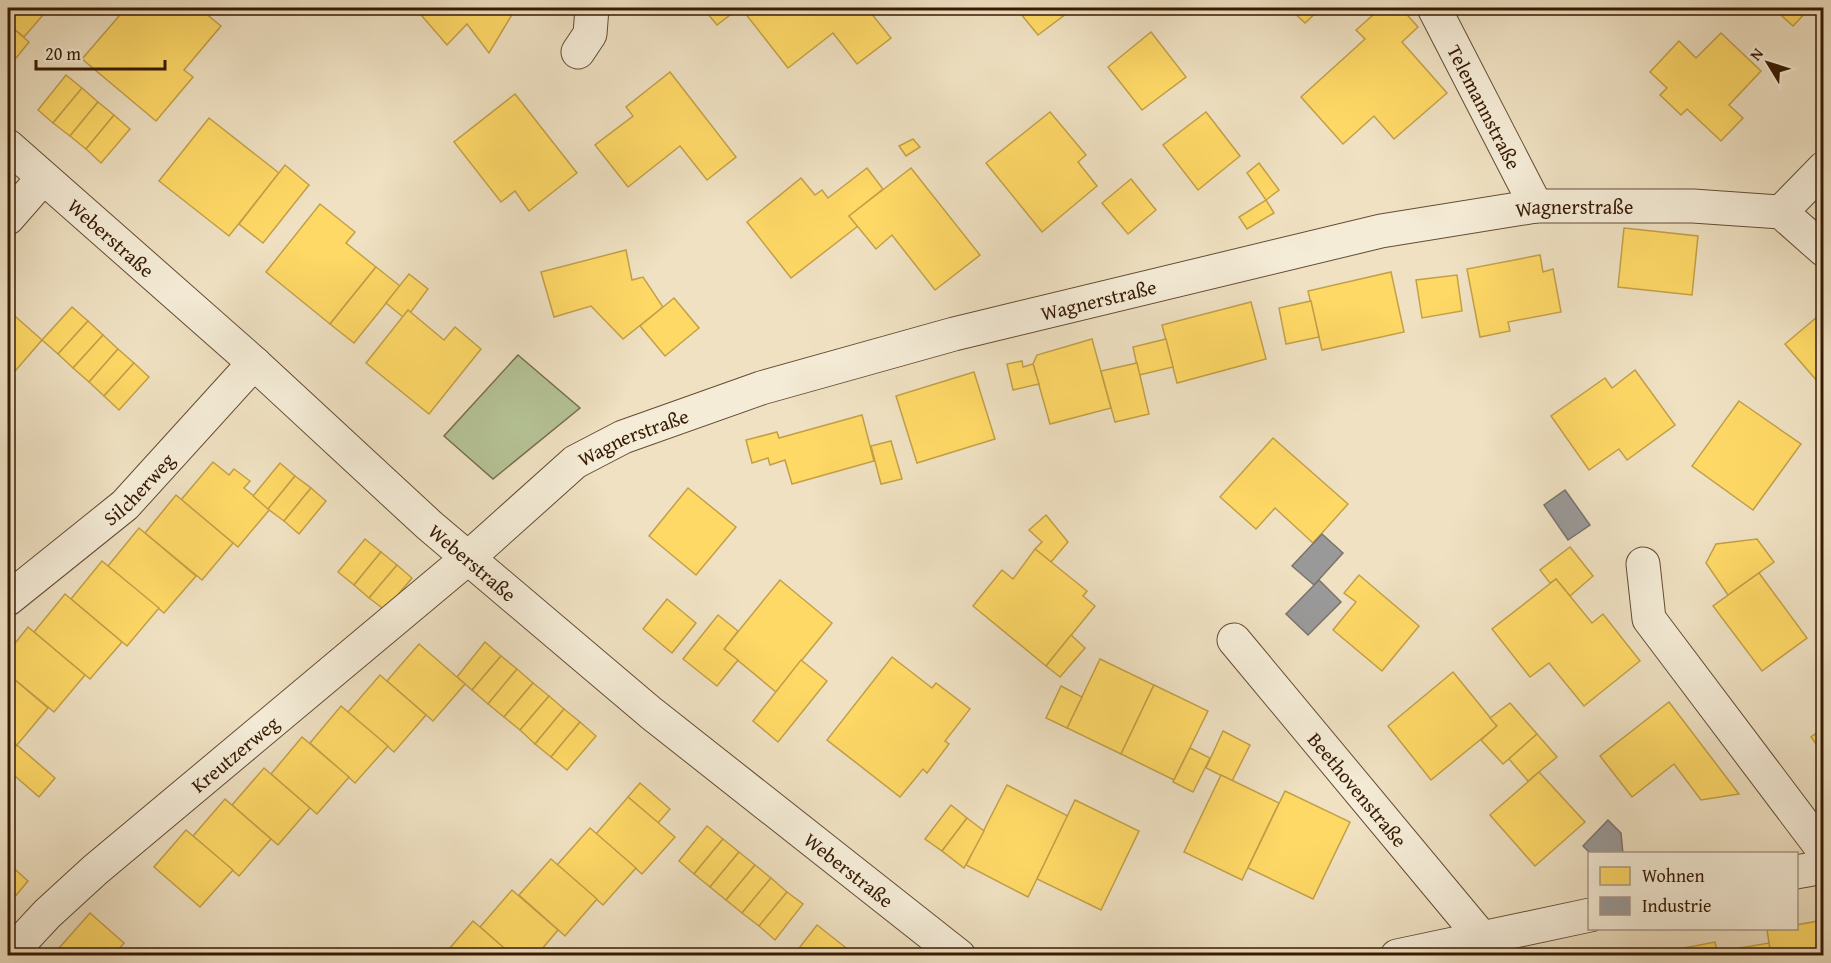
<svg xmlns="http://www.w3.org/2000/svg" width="1831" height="963" font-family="'Gentium Book Plus',serif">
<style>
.green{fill:#b5c396;stroke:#766e4c;stroke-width:1.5}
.homes{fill:#ffd966;stroke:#c3a048;stroke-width:1.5}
.industry{fill:#999;stroke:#7b736c;stroke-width:1.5}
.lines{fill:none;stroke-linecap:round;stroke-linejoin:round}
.minor-casing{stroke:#644c33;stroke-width:35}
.minor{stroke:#f5ecd7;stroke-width:33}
.labels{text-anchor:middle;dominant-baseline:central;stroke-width:6;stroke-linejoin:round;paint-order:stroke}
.street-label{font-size:20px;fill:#361a03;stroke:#f5ecd7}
</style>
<rect width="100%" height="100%" fill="#efe1c2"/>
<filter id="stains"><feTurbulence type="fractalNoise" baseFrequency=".00333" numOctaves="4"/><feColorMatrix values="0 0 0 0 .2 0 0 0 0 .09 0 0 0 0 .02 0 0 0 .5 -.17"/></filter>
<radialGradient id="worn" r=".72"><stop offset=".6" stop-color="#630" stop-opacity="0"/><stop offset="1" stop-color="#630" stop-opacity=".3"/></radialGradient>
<!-- green -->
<polygon class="green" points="518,355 580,408 493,479 444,436"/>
<!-- homes -->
<g class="homes">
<polygon points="8,8 49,8 24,37 8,24"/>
<polygon points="126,8 199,8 221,26 184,70 193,77 156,121 82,59"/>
<polygon points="415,8 516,8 489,53 467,24 447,45"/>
<polygon points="703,8 739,8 717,25"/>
<polygon points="741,8 867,8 891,38 857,64 833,33 788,68"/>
<polygon points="1016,8 1074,8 1038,35"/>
<polygon points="1289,8 1321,8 1305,23"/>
<polygon points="1381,8 1401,8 1418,27 1402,42 1447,93 1394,139 1374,116 1343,144 1301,97 1365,39 1356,30"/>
<polygon points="1773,8 1810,8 1793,26"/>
<polygon points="8,24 29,42 8,68"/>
<polygon points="1151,32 1186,77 1142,110 1108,67"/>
<polygon points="1721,33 1761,71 1729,105 1743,118 1721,141 1687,109 1681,115 1660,95 1667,88 1650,72 1679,41 1696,58"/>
<polygon points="670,72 736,157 707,180 680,146 628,187 595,145 633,116 626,107"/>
<polygon points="66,75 82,88 53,123 38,110"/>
<polygon points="82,88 98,102 70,136 53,123"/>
<polygon points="515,94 577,173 529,211 515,191 501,202 454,142"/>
<polygon points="98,102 114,115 86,149 70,136"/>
<polygon points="1050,112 1086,155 1078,162 1097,186 1042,232 986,163"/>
<polygon points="1206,112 1240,156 1198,190 1163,145"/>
<polygon points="114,115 130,129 101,163 86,149"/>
<polygon points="209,118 279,173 229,236 159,181"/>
<polygon points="913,139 920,147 906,156 899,146"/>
<polygon points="1259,163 1279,190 1266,200 1247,173"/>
<polygon points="285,165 309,185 263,243 239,224"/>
<polygon points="867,168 883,189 849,216 858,226 791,278 747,222 801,178 815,195 822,190 828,198"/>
<polygon points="911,168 980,255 935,290 892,235 876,249 849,216"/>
<polygon points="1131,179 1156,210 1128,234 1102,203"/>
<polygon points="1266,200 1274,213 1247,229 1239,217"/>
<polygon points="320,204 355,232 346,243 376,267 330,324 266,272"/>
<polygon points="1624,228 1698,236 1692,295 1618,287"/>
<polygon points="626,250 632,280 643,277 663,307 623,339 591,306 554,317 541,272"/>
<polygon points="1540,255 1543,272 1553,269 1561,312 1508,322 1510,331 1480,337 1467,269"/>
<polygon points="376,267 400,286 354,343 330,324"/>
<polygon points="1391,272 1404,332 1322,350 1308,291"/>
<polygon points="409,274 428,289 410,313 408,310 403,317 386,303"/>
<polygon points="1457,275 1462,311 1422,318 1416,280"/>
<polygon points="674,298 699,328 665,356 640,326"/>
<polygon points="1311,301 1319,337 1286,344 1279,308"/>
<polygon points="1251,302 1266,359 1177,383 1162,325"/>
<polygon points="72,307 88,321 58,354 42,340"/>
<polygon points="8,310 42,340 10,377 8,375"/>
<polygon points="408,310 444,340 455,327 481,349 429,414 366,363"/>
<polygon points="1824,311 1824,389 1785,344"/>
<polygon points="88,321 103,335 73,368 58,354"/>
<polygon points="103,335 118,349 89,382 73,368"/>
<polygon points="1092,339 1111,408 1050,424 1033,364 1037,355"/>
<polygon points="1166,339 1173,367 1139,375 1133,347"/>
<polygon points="118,349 134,363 104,396 89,382"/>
<polygon points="1022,361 1023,367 1033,364 1039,384 1013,390 1007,364"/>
<polygon points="134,363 149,377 119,410 104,396"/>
<polygon points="1137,363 1149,414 1115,422 1101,371"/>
<polygon points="1635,370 1675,425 1627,460 1619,449 1589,470 1551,416 1605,378 1612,388"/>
<polygon points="974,372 995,439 917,463 896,396"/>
<polygon points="1739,401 1801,444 1753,510 1692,466"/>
<polygon points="862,415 874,461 792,484 785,460 770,465 768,458 752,463 746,440 777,432 779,438"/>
<polygon points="1273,438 1348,504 1313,543 1275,508 1256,529 1220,497"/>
<polygon points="891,441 902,479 881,484 871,446"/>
<polygon points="213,462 229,475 234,469 250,481 244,488 270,509 238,547 181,500"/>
<polygon points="280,463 295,476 268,509 253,496"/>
<polygon points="295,476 311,488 284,521 268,509"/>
<polygon points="311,488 326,501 299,534 284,521"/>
<polygon points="688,488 736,527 696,575 649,536"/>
<polygon points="176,495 233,543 202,580 145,533"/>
<polygon points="1046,515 1068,542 1051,562 1035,549 1042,542 1029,530"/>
<polygon points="139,528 196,576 164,613 108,566"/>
<polygon points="365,539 381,552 354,585 338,572"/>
<polygon points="1757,539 1774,562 1728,595 1706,563 1716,544"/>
<polygon points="1570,547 1593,576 1570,596 1556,579 1550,583 1540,570"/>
<polygon points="1035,549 1087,591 1083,596 1095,606 1046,666 973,606 1002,570 1013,579"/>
<polygon points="381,552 397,565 369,598 354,585"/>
<polygon points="102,561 159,608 127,646 71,599"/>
<polygon points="397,565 412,578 385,610 369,598"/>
<polygon points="1759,573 1807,638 1762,671 1713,606"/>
<polygon points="1359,575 1419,626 1382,671 1333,630 1356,602 1344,593"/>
<polygon points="1556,579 1592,623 1603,614 1640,661 1584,706 1549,663 1530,677 1492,629"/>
<polygon points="780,580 832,623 776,692 724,649"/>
<polygon points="65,594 122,642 90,679 34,632"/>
<polygon points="667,599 696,623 672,653 643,629"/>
<polygon points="718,615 738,631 724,649 738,660 717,686 683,659"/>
<polygon points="28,627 85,675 54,712 8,674 8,652"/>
<polygon points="1071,635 1085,648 1060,677 1046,666"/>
<polygon points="485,642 501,656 472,690 457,677"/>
<polygon points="419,644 465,684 433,721 387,681"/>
<polygon points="501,656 517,669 488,704 472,690"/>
<polygon points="892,657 932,688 936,683 970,709 945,741 949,744 927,773 923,769 900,797 827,740"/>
<polygon points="1100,659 1154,685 1121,754 1067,728"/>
<polygon points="801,660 827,681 778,742 753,721"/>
<polygon points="517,669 533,683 504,717 488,704"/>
<polygon points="1453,672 1497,726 1431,780 1388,726"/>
<polygon points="8,674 48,708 17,745 8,737"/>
<polygon points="380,675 426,715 394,752 348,712"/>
<polygon points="533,683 549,696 520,730 504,717"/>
<polygon points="1154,685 1208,711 1174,780 1121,754"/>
<polygon points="1061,686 1082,697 1067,728 1046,718"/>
<polygon points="549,696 564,709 535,744 520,730"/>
<polygon points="1669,702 1739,794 1701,800 1674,764 1632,797 1600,756"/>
<polygon points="1510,703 1537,734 1503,764 1481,740 1497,726 1490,718"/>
<polygon points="341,706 388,746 355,783 310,743"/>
<polygon points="564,709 580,722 551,757 535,744"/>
<polygon points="580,722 596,736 567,770 551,757"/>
<polygon points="1824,728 1824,755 1811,737"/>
<polygon points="1223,731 1250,745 1232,781 1206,768"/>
<polygon points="1537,734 1557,757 1528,781 1509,759"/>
<polygon points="302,737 349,777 317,814 271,774"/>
<polygon points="17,745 55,778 39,797 8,770 8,756"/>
<polygon points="1190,748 1210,758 1193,792 1173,782"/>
<polygon points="264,768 310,808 278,845 232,805"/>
<polygon points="1539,772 1585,822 1535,866 1490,815"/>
<polygon points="1221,775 1279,803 1242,880 1184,852"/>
<polygon points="640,783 670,809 658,823 628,797"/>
<polygon points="1007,785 1068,816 1028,897 966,865"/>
<polygon points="1285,791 1350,822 1313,899 1248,868"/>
<polygon points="628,797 675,837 642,874 596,834"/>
<polygon points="225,799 271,839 239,876 193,836"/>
<polygon points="1075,800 1139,831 1101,910 1037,879"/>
<polygon points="951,805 967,818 942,851 925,839"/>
<polygon points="967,818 984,831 964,868 942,851"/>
<polygon points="707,826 723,839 694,874 679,861"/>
<polygon points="590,828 636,868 603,905 557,865"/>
<polygon points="186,830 233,870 200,907 154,867"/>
<polygon points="723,839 739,852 710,887 694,874"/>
<polygon points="739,852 755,865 726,900 710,887"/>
<polygon points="551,859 597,899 565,936 519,895"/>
<polygon points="8,863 28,881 8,905"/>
<polygon points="755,865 771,878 742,913 726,900"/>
<polygon points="771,878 787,892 759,926 742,913"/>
<polygon points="512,890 558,930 536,956 513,956 480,927"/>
<polygon points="787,892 803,904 775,940 759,926"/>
<polygon points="90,913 124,943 113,956 52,956"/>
<polygon points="1824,920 1824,956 1771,956 1767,930 1796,928 1796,925"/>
<polygon points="473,921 480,927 513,956 443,956"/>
<polygon points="817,925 850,951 846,956 793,956"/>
<polygon points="1715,942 1718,956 1642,956"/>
<polygon points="1769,943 1771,956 1740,956 1739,948"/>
</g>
<!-- industry -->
<g class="industry">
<polygon points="1565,490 1590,525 1568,540 1544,505"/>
<polygon points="1322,534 1343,553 1314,585 1292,566"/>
<polygon points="1319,580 1341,602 1308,635 1286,614"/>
<polygon points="1608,820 1621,833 1623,854 1591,854 1583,846"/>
</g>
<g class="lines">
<defs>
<g id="minor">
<path id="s1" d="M1434,8L1536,206"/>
<polyline points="578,52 590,34 592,8"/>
<path id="s2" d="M8,146L254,363L429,525L651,713L959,956"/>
<polyline points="1781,212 1824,168"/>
<polyline points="8,218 43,178"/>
<polyline points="1643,564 1649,619 1824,851"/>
<path id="s3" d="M8,599L125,505L254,363"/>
<path id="s4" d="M1234,640L1482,938"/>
<polyline points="1796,872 1824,867"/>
<path id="s5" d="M8,956L47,914L95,870L468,558L575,462L623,437L761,388L954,334L1381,231L1536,206H1693L1781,212L1824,250"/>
<polyline points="1397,956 1590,915"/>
</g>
</defs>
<!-- minor casing -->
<use href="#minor" class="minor-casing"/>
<!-- minor -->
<use href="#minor" class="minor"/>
</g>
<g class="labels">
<!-- street labels -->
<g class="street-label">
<text stroke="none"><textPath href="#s1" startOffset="111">Telemannstraße</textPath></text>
<text stroke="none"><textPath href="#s5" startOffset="1788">Wagnerstraße</textPath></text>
<text stroke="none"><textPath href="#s2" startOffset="138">Weberstraße</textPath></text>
<text stroke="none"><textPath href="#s5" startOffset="1302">Wagnerstraße</textPath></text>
<text stroke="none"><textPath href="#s5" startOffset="816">Wagnerstraße</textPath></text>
<text stroke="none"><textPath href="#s3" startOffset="171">Silcherweg</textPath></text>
<text stroke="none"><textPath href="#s2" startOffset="624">Weberstraße</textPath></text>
<text stroke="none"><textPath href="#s5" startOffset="304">Kreutzerweg</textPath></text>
<text stroke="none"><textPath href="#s4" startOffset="194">Beethovenstraße</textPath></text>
<text stroke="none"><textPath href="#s2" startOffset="1110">Weberstraße</textPath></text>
</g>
</g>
<!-- margin -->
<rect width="1831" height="963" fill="none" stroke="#efe1c2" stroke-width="30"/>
<rect x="9" y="9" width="1813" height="945" fill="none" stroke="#361a03" stroke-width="3"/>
<rect x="15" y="15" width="1801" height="933" fill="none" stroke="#361a03" stroke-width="1.5"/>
<!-- legend -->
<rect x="1588" y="852" width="210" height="78" fill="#f5ecd7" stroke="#a99882" stroke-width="1.5"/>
<rect x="1600" y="867" width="30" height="18" fill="#ffd966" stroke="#a99882" stroke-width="1.5"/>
<text x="1642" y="882" font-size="18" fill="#361a03">Wohnen</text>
<rect x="1600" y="897" width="30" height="18" fill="#999999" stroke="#a99882" stroke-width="1.5"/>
<text x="1642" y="912" font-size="18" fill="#361a03">Industrie</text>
<!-- north arrow -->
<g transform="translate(1768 63) rotate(308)" stroke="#f5ecd7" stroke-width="4.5" paint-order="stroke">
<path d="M0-4.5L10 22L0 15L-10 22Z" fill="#361a03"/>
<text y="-9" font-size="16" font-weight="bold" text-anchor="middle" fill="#361a03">N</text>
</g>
<!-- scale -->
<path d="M36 60v9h129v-9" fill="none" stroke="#361a03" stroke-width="3"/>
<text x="45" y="60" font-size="18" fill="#361a03" stroke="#f5ecd7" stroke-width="4.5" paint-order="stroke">20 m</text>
<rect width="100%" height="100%" filter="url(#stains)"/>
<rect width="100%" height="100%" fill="url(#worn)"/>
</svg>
